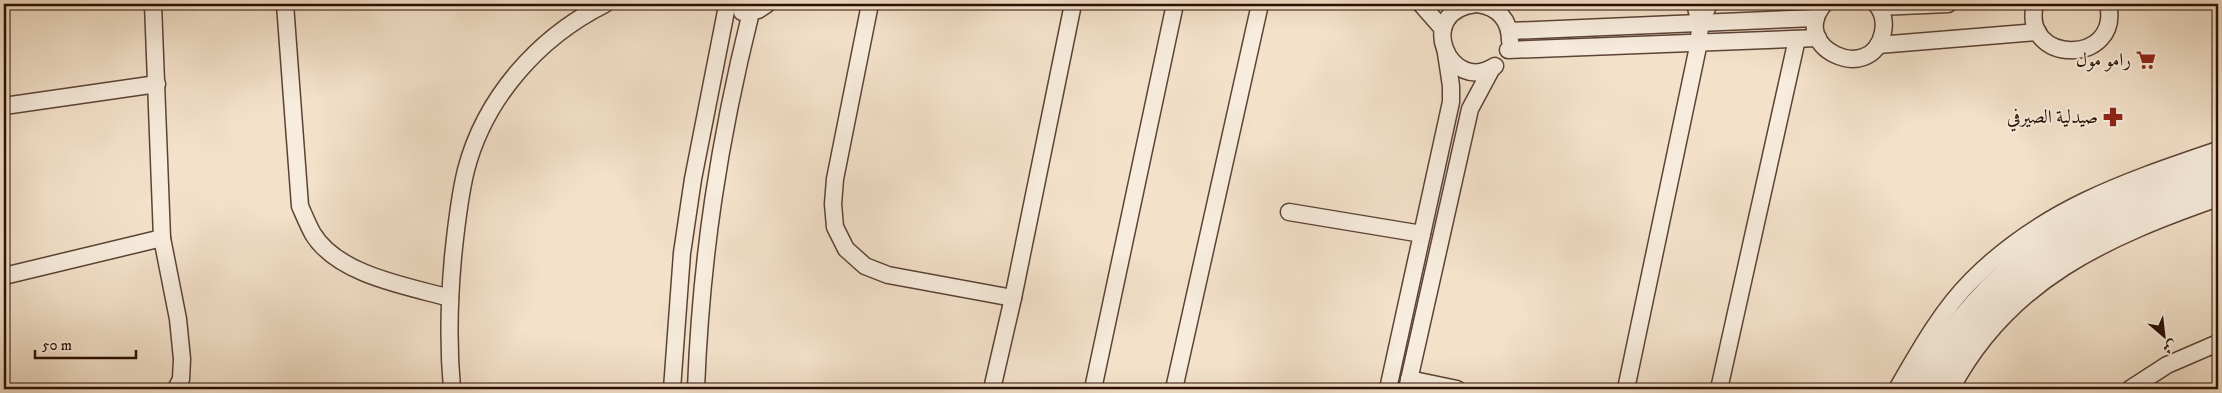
<svg xmlns="http://www.w3.org/2000/svg" width="2222" height="393" font-family="'IM FELL DW Pica',Amiri,serif">
<style>
.lines{fill:none;stroke-linecap:round;stroke-linejoin:round}
.street-casing{stroke:#5c4335;stroke-width:19}
.secondary-casing{stroke:#2a0e03;stroke-width:25}
.street{stroke:#f7ecdd;stroke-width:16}
.secondary{stroke:#f7ecdd;stroke-width:22}
.labels{text-anchor:middle;dominant-baseline:central;stroke-width:4;stroke-linejoin:round;paint-order:stroke}
.poi-label{font-size:19px;fill:#2a0e03;stroke:#f7ecdd;text-anchor:end}
</style>
<rect width="100%" height="100%" fill="#f3e1ca"/>
<filter id="stains"><feTurbulence type="fractalNoise" baseFrequency=".004" numOctaves="4"/><feColorMatrix values="0 0 0 0 .2 0 0 0 0 .09 0 0 0 0 .02 0 0 0 .5 -.17"/></filter>
<radialGradient id="worn" r=".72"><stop offset=".6" stop-color="#630" stop-opacity="0"/><stop offset="1" stop-color="#630" stop-opacity=".3"/></radialGradient>
<g class="lines">
<defs>
<g id="street">
<polyline points="153,4 162,238 178,319 182,359 181,379 176,389"/>
<path d="M285,4L300,206C304,215 308,225 313,234C338,275 407,286 450,298"/>
<polyline points="870,4 835,179 833,204 835,227 846,249 865,266 888,275 1013,298"/>
<polyline points="1421,4 1443,29"/>
<path d="M1476,4C1413,11 1450,96 1495,66"/>
<path d="M1478,4C1498,7 1510,20 1510,41"/>
<path d="M1824,4C1787,47 1872,87 1883,32C1885,22 1883,12 1876,4"/>
<path d="M2035,4C2020,65 2122,66 2108,4"/>
<polyline points="1879,7 1948,4"/>
<polyline points="742,12 758,10 767,4"/>
<polyline points="1700,23 1709,4"/>
<polyline points="1510,31 1816,18"/>
<polyline points="1878,45 2038,32"/>
<polyline points="1508,50 1818,38"/>
<polyline points="4,106 157,84"/>
<polyline points="1289,212 1422,234"/>
<polyline points="4,276 162,238"/>
<polyline points="1409,379 1457,389"/>
<path d="M452,389C448,345 449,301 453,257C456,228 459,198 466,170C485,97 539,37 605,4"/>
<polyline points="672,389 682,253 693,179 727,6"/>
<path d="M696,389C701,257 719,140 751,12"/>
<polyline points="992,389 1013,298 1073,4"/>
<polyline points="1093,389 1175,4"/>
<polyline points="1174,389 1260,4"/>
<polyline points="1388,389 1451,102 1451,86 1446,53"/>
<polyline points="1407,389 1470,109 1492,68"/>
<polyline points="1626,389 1699,42 1700,23 1695,4"/>
<polyline points="1719,389 1797,39"/>
<path d="M1897,389C1919,351 1941,311 1972,280C2042,209 2127,181 2218,150"/>
<path d="M1951,389C2009,279 2107,237 2218,198"/>
<polyline points="2130,389 2167,365 2218,343"/>
</g>
<g id="secondary">
<path d="M1916,389C1962,307 2027,241 2115,204C2149,190 2184,179 2218,166"/>
<path d="M1934,389C1996,269 2098,225 2218,183"/>
</g>
</defs>
<!-- street casing -->
<use href="#street" class="street-casing"/>
<!-- secondary casing -->
<use href="#secondary" class="secondary-casing"/>
<!-- street -->
<use href="#street" class="street"/>
<!-- secondary -->
<use href="#secondary" class="secondary"/>
</g>
<!-- icons -->
<defs>
<symbol id="supermarket-bare" viewBox="-9 -9 18 18"><path d="M-6-5.5h2.5l.6 2H6L4.5 2H-2.5L-4.4-4H-6ZM-1.5 3.2a1.3 1.3 0 1 0 .1 0ZM3 3.2a1.3 1.3 0 1 0 .1 0Z" fill="#8f2418" stroke="#f7ecdd" stroke-width="2.5" paint-order="stroke"/></symbol>
<symbol id="pharmacy-bare" viewBox="-9 -9 18 18"><path d="M-2-6h4v4h4v4h-4v4h-4v-4h-4v-4h4Z" fill="#8f2418" stroke="#f7ecdd" stroke-width="2.5" paint-order="stroke"/></symbol>
</defs>
<g fill-rule="evenodd">
<use href="#supermarket-bare" x="2132" y="46" width="28" height="28"/>
<use href="#pharmacy-bare" x="2099" y="103" width="28" height="28"/>
</g>
<g class="labels">
<!-- poi labels -->
<g class="poi-label">
<text x="2131" y="60">رامو مول</text>
<text x="2098" y="117">صيدلية الصيرفي</text>
</g>
</g>
<!-- margin -->
<rect width="2222" height="393" fill="none" stroke="#f3e1ca" stroke-width="20"/>
<rect x="5" y="5" width="2212" height="383" fill="none" stroke="#2a0e03" stroke-width="2.5"/>
<rect x="10" y="10" width="2202" height="373" fill="none" stroke="#2a0e03"/>
<!-- north arrow -->
<g transform="translate(2164 336) rotate(152)" stroke="#f7ecdd" stroke-width="4" paint-order="stroke">
<path d="M0-4L9 19L0 12L-9 19Z" fill="#2a0e03"/>
<text y="-8" font-size="14" font-weight="bold" text-anchor="middle" fill="#2a0e03">ش</text>
</g>
<!-- scale -->
<path d="M35 350v8h101v-8" fill="none" stroke="#2a0e03" stroke-width="2.5"/>
<text x="42" y="350" font-size="15" fill="#2a0e03" stroke="#f7ecdd" stroke-width="4" paint-order="stroke">50 m</text>
<rect width="100%" height="100%" filter="url(#stains)"/>
<rect width="100%" height="100%" fill="url(#worn)"/>
</svg>
